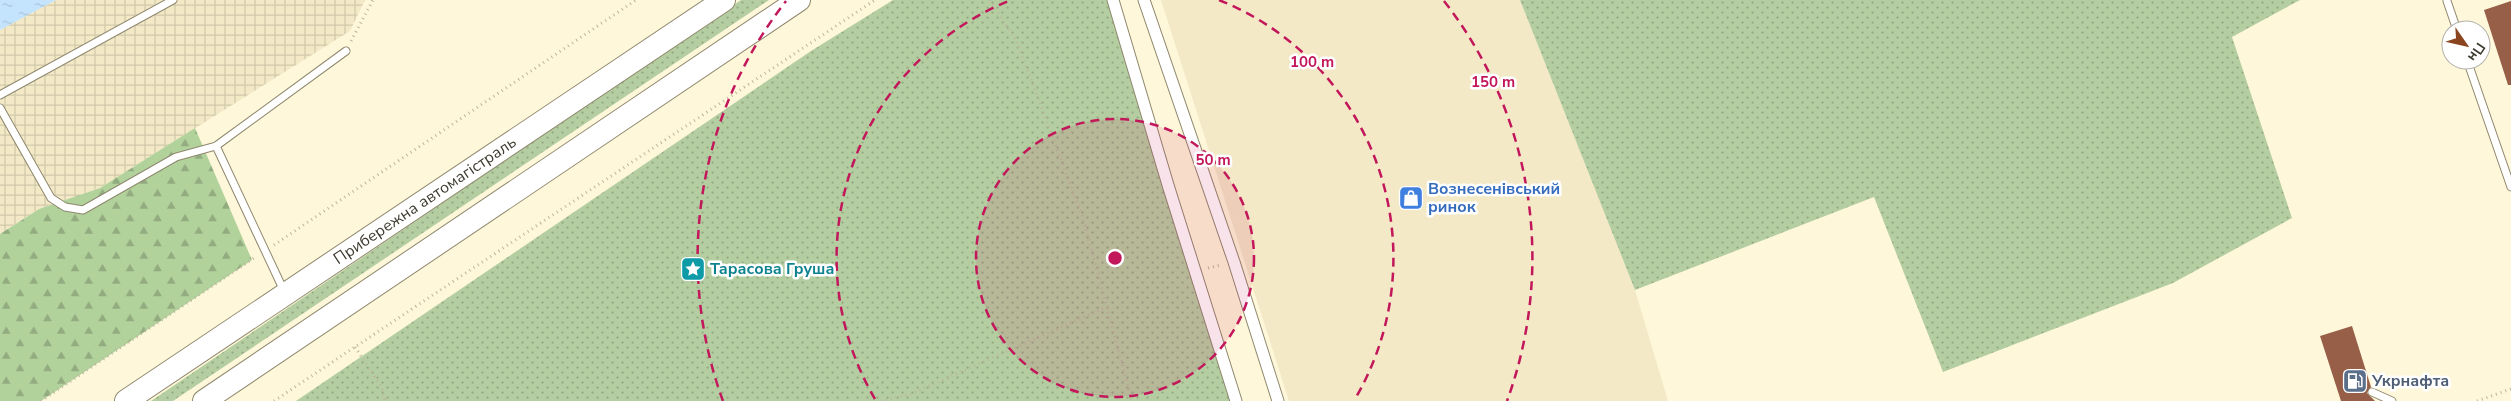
<svg xmlns="http://www.w3.org/2000/svg" width="2511" height="401" font-family="'Nunito Sans',sans-serif">
<style>
.built{fill:#f3e9c6}
.industrial{fill:url(#industrial-grid)}
.grass{fill:url(#grass-dots)}
.forest{fill:url(#forest-firs)}
.water{fill:url(#water-ripples)}
.building{fill:#975f48}
.lines{fill:none;stroke-linecap:round;stroke-linejoin:round}
.service-casing{stroke:#8f886e;stroke-width:9}
.pedestrian-casing{stroke:#8f886e;stroke-width:13}
.primary-casing{stroke:#8f886e;stroke-width:24}
.path{stroke:#bcb69f;stroke-width:3;stroke-dasharray:1 4;stroke-linecap:butt}
.service{stroke:#fff;stroke-width:7}
.pedestrian{stroke:#fff;stroke-width:11}
.primary{stroke:#fff;stroke-width:22}
.ring{fill:none;stroke:#c2185b;stroke-width:2.5;stroke-dasharray:9 6}
.labels{text-anchor:middle;dominant-baseline:central;stroke-width:5;stroke-linejoin:round;paint-order:stroke}
.shop-label{font-size:16px;font-weight:bold;fill:#366cbe;stroke:#fff;text-anchor:start}
.street-label{font-size:16px;fill:#3e3b30;stroke:#fff}
.culture-label{font-size:16px;font-weight:bold;fill:#0d838f;stroke:#fff;text-anchor:start}
.service-label{font-size:16px;font-weight:bold;fill:#4e5e75;stroke:#fff;text-anchor:start}
.centre{fill:#c2185b;stroke:#fff;stroke-width:2.5}
.ring-label{font-size:15px;text-anchor:middle;font-weight:bold;fill:#c2185b;stroke:#fff;stroke-width:5;stroke-linejoin:round;paint-order:stroke}
</style>
<defs>
<pattern id="industrial-grid" width="8" height="8" patternUnits="userSpaceOnUse" patternTransform="scale(1.25)"><rect width="8" height="8" fill="#f3e9c6"/><path d="M0 4h8M4 0v8" fill="none" stroke="#d1c9aa"/></pattern>
<pattern id="grass-dots" width="8" height="8" patternUnits="userSpaceOnUse" patternTransform="scale(1.25)"><rect width="8" height="8" fill="#b4cea1"/><path d="M2 2h.1M6 6h.1" fill="none" stroke="#94a884" stroke-width="1.8" stroke-linecap="round"/></pattern>
<pattern id="forest-firs" width="22" height="20" patternUnits="userSpaceOnUse" patternTransform="scale(1.25)"><rect width="22" height="20" fill="#b2d29c"/><path d="M5 1l3.5 6h-7zM16 11l3.5 6h-7z" fill="#92ac80"/></pattern>
<pattern id="water-ripples" width="26" height="14" patternUnits="userSpaceOnUse" patternTransform="scale(1.25)"><rect width="26" height="14" fill="#c4e3fc"/><path d="M2 4q2-2 4 0t4 0M15 11q2-2 4 0t4 0" fill="none" stroke="#a9c4d8"/></pattern>
</defs>
<rect width="100%" height="100%" fill="#fef7da"/>
<!-- built -->
<polygon class="built" points="1161,0 1520,0 1635,290 1668,401 1289,401"/>
<!-- industrial -->
<polygon class="industrial" points="56,0 365,0 350,31 100,188 39,209 0,234 0,30"/>
<!-- grass -->
<g class="grass">
<polygon points="741,0 769,0 173,401 151,401"/>
<polygon points="893,0 1107,0 1230,401 296,401 811,51"/>
<polygon points="1520,0 2300,0 2232,37 2292,218 2173,283 1943,372 1874,197 1635,290"/>
</g>
<!-- forest -->
<polygon class="forest" points="195,128 252,260 41,401 0,401 0,234 39,209 100,188"/>
<!-- water -->
<polygon class="water" points="0,0 56,0 0,30"/>
<!-- building -->
<g class="building">
<polygon points="2511,1 2511,85 2508,85 2484,10"/>
<polygon points="2352,326 2371,387 2367,393 2375,401 2341,401 2320,336"/>
</g>
<g class="lines">
<defs>
<g id="service">
<polyline points="2447,1 2457,30"/>
<polyline points="2467,60 2511,187"/>
<polyline points="0,95 173,0"/>
<polyline points="0,108 51,198 65,207 83,210 176,157 216,146 346,51"/>
<polyline points="216,146 284,291"/>
<polyline points="2372,392 2392,401"/>
</g>
<g id="pedestrian">
<polyline points="1113,0 1168,185 1236,401"/>
<polyline points="1144,0 1234,262 1278,401"/>
</g>
<g id="primary">
<path id="s1" d="M126,401L724,0"/>
<polyline points="204,401 799,0"/>
</g>
</defs>
<!-- service casing -->
<use href="#service" class="service-casing"/>
<!-- pedestrian casing -->
<use href="#pedestrian" class="pedestrian-casing"/>
<!-- primary casing -->
<use href="#primary" class="primary-casing"/>
<!-- path -->
<g class="path">
<polyline points="990,0 1016,40 1083,218 1132,401"/>
<polyline points="351,41 373,0"/>
<polyline points="274,245 636,0"/>
<polyline points="1208,268 1221,265"/>
<polyline points="355,347 382,388 385,401"/>
<polyline points="41,401 254,258"/>
<polyline points="274,401 875,0"/>
<polyline points="881,401 911,394 1107,307"/>
<polyline points="2477,401 2511,389"/>
</g>
<!-- service -->
<use href="#service" class="service"/>
<!-- pedestrian -->
<use href="#pedestrian" class="pedestrian"/>
<!-- primary -->
<use href="#primary" class="primary"/>
</g>
<!-- distance rings -->
<circle cx="1115" cy="258" r="139" fill="#c2185b" fill-opacity=".12"/>
<g class="ring">
<circle cx="1115" cy="258" r="139"/>
<path d="M875 399A278 278 0 0 1 1011 0M1219 0A278 278 0 0 1 1355 399"/>
<path d="M723 401A417 417 0 0 1 786 1M1444 1A417 417 0 0 1 1507 401"/>
</g>
<!-- icons -->
<defs>
<symbol id="shop-square" viewBox="-11 -11 22 22"><rect x="-9" y="-9" width="18" height="18" rx="4" fill="#3f7fe0" stroke="#fff"/><path d="M-5-2.5h2.3a2.7 3.5 0 0 1 5.4 0H5L5.5 6h-11ZM-1.5-2.5h3a1.5 2.3 0 0 0-3 0Z" fill="#fff"/></symbol>
<symbol id="sight-square" viewBox="-11 -11 22 22"><rect x="-9" y="-9" width="18" height="18" rx="4" fill="#0f9aa8" stroke="#fff"/><path d="M0-6L1.8-2.2L6-1.7L2.9 1.2L3.7 5.4L0 3.3L-3.7 5.4L-2.9 1.2L-6-1.7L-1.8-2.2Z" fill="#fff"/></symbol>
<symbol id="fuel-square" viewBox="-11 -11 22 22"><rect x="-9" y="-9" width="18" height="18" rx="4" fill="#5c6f8a" stroke="#fff"/><path d="M-5.5-6h7V0h2V4h1.3V-2.5L3-4.5l.8-.8L6-3V5H2.5V1h-1V6h-7ZM-4.2-4.7v3.2H.2V-4.7Z" fill="#fff"/></symbol>
</defs>
<g fill-rule="evenodd">
<use href="#shop-square" x="1397" y="184" width="28" height="28"/>
<use href="#sight-square" x="679" y="255" width="28" height="28"/>
<use href="#fuel-square" x="2341" y="367" width="28" height="28"/>
</g>
<g class="labels">
<!-- shop labels -->
<g class="shop-label">
<text x="1428" y="189">Вознесенівський<tspan x="1428" dy="18">ринок</tspan></text>
</g>
<!-- street labels -->
<g class="street-label">
<text stroke="none"><textPath href="#s1" startOffset="360">Прибережна автомагістраль</textPath></text>
</g>
<!-- culture labels -->
<g class="culture-label">
<text x="710" y="269">Тарасова Груша</text>
</g>
<!-- service labels -->
<g class="service-label">
<text x="2372" y="381">Укрнафта</text>
</g>
</g>
<circle cx="1115" cy="258" r="8" class="centre"/>
<g class="ring-label">
<text x="1312" y="67">100 m</text>
<text x="1493" y="87">150 m</text>
<text x="1213" y="165">50 m</text>
</g>
<!-- north arrow -->
<g transform="translate(2466 45) rotate(124)"><circle r="24" fill="#ffffff" stroke="#b2b1ac"/>
<path d="M0-4L9 19L0 12L-9 19Z" fill="#8a441f"/>
<text y="-8" font-size="14" font-weight="bold" text-anchor="middle" fill="#3e3b30">Пн</text>
</g>
</svg>
